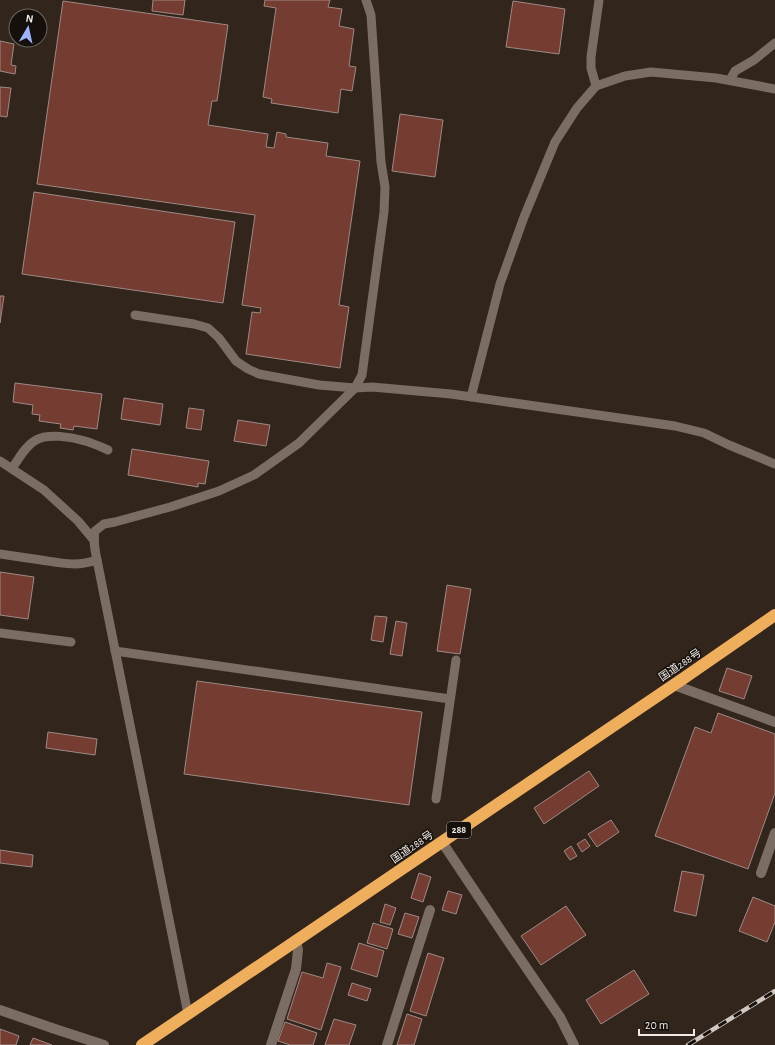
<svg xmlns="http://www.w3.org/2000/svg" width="775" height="1045" font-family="'Alegreya Sans','Noto Sans JP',sans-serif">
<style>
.building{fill:#753c31;stroke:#9d8a86}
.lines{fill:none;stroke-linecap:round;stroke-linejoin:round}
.lane{stroke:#7b6d63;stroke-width:9}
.street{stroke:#7b6d63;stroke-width:10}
.highway{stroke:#efae5b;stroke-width:12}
.rail-casing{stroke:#d0c7c1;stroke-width:4.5}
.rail{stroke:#15100c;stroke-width:3;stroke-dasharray:9;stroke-linecap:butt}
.labels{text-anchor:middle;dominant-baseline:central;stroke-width:3;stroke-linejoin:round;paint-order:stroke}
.shield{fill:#15100c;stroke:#b0a9a3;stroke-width:1}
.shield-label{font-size:10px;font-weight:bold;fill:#f2eae4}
.street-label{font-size:11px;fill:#f2eae4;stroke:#15100c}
</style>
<rect width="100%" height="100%" fill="#31251c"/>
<!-- building -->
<g class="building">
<polygon points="153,0 185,0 183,15 152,11"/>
<polygon points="265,0 330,0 328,7 342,9 339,26 354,29 349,66 356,67 352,91 341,89 338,113 271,103 272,99 263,97 276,8 264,6"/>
<polygon points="63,1 228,25 217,101 212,101 208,125 268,134 266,147 274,148 277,132 286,134 286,137 328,143 326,156 360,161 339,305 349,307 340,368 246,354 252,312 260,313 261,308 242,305 255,215 37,184"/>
<polygon points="513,1 565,9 559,54 506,47"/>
<polygon points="0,41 14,44 11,65 16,66 15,74 0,71"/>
<polygon points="0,87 11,88 7,117 0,116"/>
<polygon points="400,114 443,120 435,177 392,171"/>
<polygon points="34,192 235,222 223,303 22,274"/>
<polygon points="0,296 4,296 0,323"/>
<polygon points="15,383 102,394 97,429 74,426 73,430 60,428 61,424 39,421 40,415 32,414 33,405 13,402"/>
<polygon points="124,398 163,404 160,425 121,419"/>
<polygon points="189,408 204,410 201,430 186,428"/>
<polygon points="238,420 270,425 266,446 234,441"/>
<polygon points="132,449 209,461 205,484 198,483 198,487 128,475"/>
<polygon points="0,572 34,577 28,619 0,615"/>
<polygon points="447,585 471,589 460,654 437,651"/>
<polygon points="375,616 387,617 383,642 371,640"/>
<polygon points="396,621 407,623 402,656 390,654"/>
<polygon points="727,668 752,676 744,699 719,691"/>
<polygon points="197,681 422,712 409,805 184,774"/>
<polygon points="718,713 775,734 775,793 748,869 655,836 695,727 711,733"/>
<polygon points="48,732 97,739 95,755 46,748"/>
<polygon points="589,771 599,786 544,824 534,808"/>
<polygon points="611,820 619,832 597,847 588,834"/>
<polygon points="585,839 590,846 582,852 577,844"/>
<polygon points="571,846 577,856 570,860 564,851"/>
<polygon points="0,850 33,855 32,867 0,863"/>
<polygon points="682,871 704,875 696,916 674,911"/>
<polygon points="419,873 431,877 423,902 411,898"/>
<polygon points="448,891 462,895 456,914 442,910"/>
<polygon points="753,897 775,906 775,922 767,942 739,931"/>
<polygon points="385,904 396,908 390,925 380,922"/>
<polygon points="566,906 586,935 541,965 521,936"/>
<polygon points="405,913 419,917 412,938 398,934"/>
<polygon points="373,923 393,929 387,949 367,943"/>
<polygon points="359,943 384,951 377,977 351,969"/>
<polygon points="428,953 444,958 426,1016 410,1011"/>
<polygon points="327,963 341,967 321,1030 287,1019 302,972 323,978"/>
<polygon points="634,970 649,994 601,1024 586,1000"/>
<polygon points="352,983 371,989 367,1001 348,995"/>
<polygon points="407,1014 422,1019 414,1045 397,1045"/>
<polygon points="334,1019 356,1025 349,1045 325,1045"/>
<polygon points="285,1022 317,1033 313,1045 290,1045 278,1041"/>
<polygon points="0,1029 19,1036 16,1045 0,1045"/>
<polygon points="33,1038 52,1045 30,1045"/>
</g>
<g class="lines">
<!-- lane -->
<g class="lane">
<polyline points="730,80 735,71 754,60 775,43"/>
<polyline points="596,86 591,68 591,57 599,0"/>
<polyline points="135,315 194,324 208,328 219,338 236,361 248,369 259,374 319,385 355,388 372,387 451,394 675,426 704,433 729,445 775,464"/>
<polyline points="471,397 500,284 524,217 555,142 577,108 596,86 625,76 651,72 716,78 775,89"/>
<polyline points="0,461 44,490 78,521 93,539"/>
<path d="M12,468C19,459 25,446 36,440C48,433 72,437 85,441C93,443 101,447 108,450"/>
<path d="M0,554C14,556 27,558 41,560C61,563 77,567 97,560"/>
<polyline points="0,633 71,642"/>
<polyline points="115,651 450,699"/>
<polyline points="436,799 456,660"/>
<path d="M188,1014L97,560C95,550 93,542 95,531L104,524L115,522L170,507L219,491L254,475L299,443L355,388L362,375L384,212L385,187L381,162L371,15L366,0"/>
</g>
<!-- street -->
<g class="street">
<polyline points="674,685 775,722"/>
<polyline points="442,842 506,938 560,1017 574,1045"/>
<polyline points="761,873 775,833"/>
<polyline points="0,1010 55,1029 104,1045"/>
<polyline points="271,1045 296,969 298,950 296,941"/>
<polyline points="387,1045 430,910"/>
</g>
<!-- highway -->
<polyline class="highway" points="142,1045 684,678 775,615"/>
<defs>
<polyline id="rail" points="688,1045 775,991"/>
</defs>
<!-- rail casing -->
<use href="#rail" class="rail-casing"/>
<!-- rail -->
<use href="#rail" class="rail"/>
</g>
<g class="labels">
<!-- shield labels -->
<rect class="shield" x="447" y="822" width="24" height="16" rx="3"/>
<g class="shield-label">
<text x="459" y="830">288</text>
</g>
<!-- street labels -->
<g class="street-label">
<text transform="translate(680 665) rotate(-34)">国道288号</text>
<text transform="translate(412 847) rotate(-34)">国道288号</text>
</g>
</g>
<!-- north arrow -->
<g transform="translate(28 28) rotate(9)"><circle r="19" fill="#15100c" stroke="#6d6762"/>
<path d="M0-3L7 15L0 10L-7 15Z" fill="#a0b3fd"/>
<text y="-6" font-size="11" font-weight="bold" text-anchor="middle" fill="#f2eae4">N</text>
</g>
<!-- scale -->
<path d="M639 1029v6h55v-6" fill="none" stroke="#f2eae4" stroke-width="2"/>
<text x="645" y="1029" font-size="12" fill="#f2eae4" stroke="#15100c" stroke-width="3" paint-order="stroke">20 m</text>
</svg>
